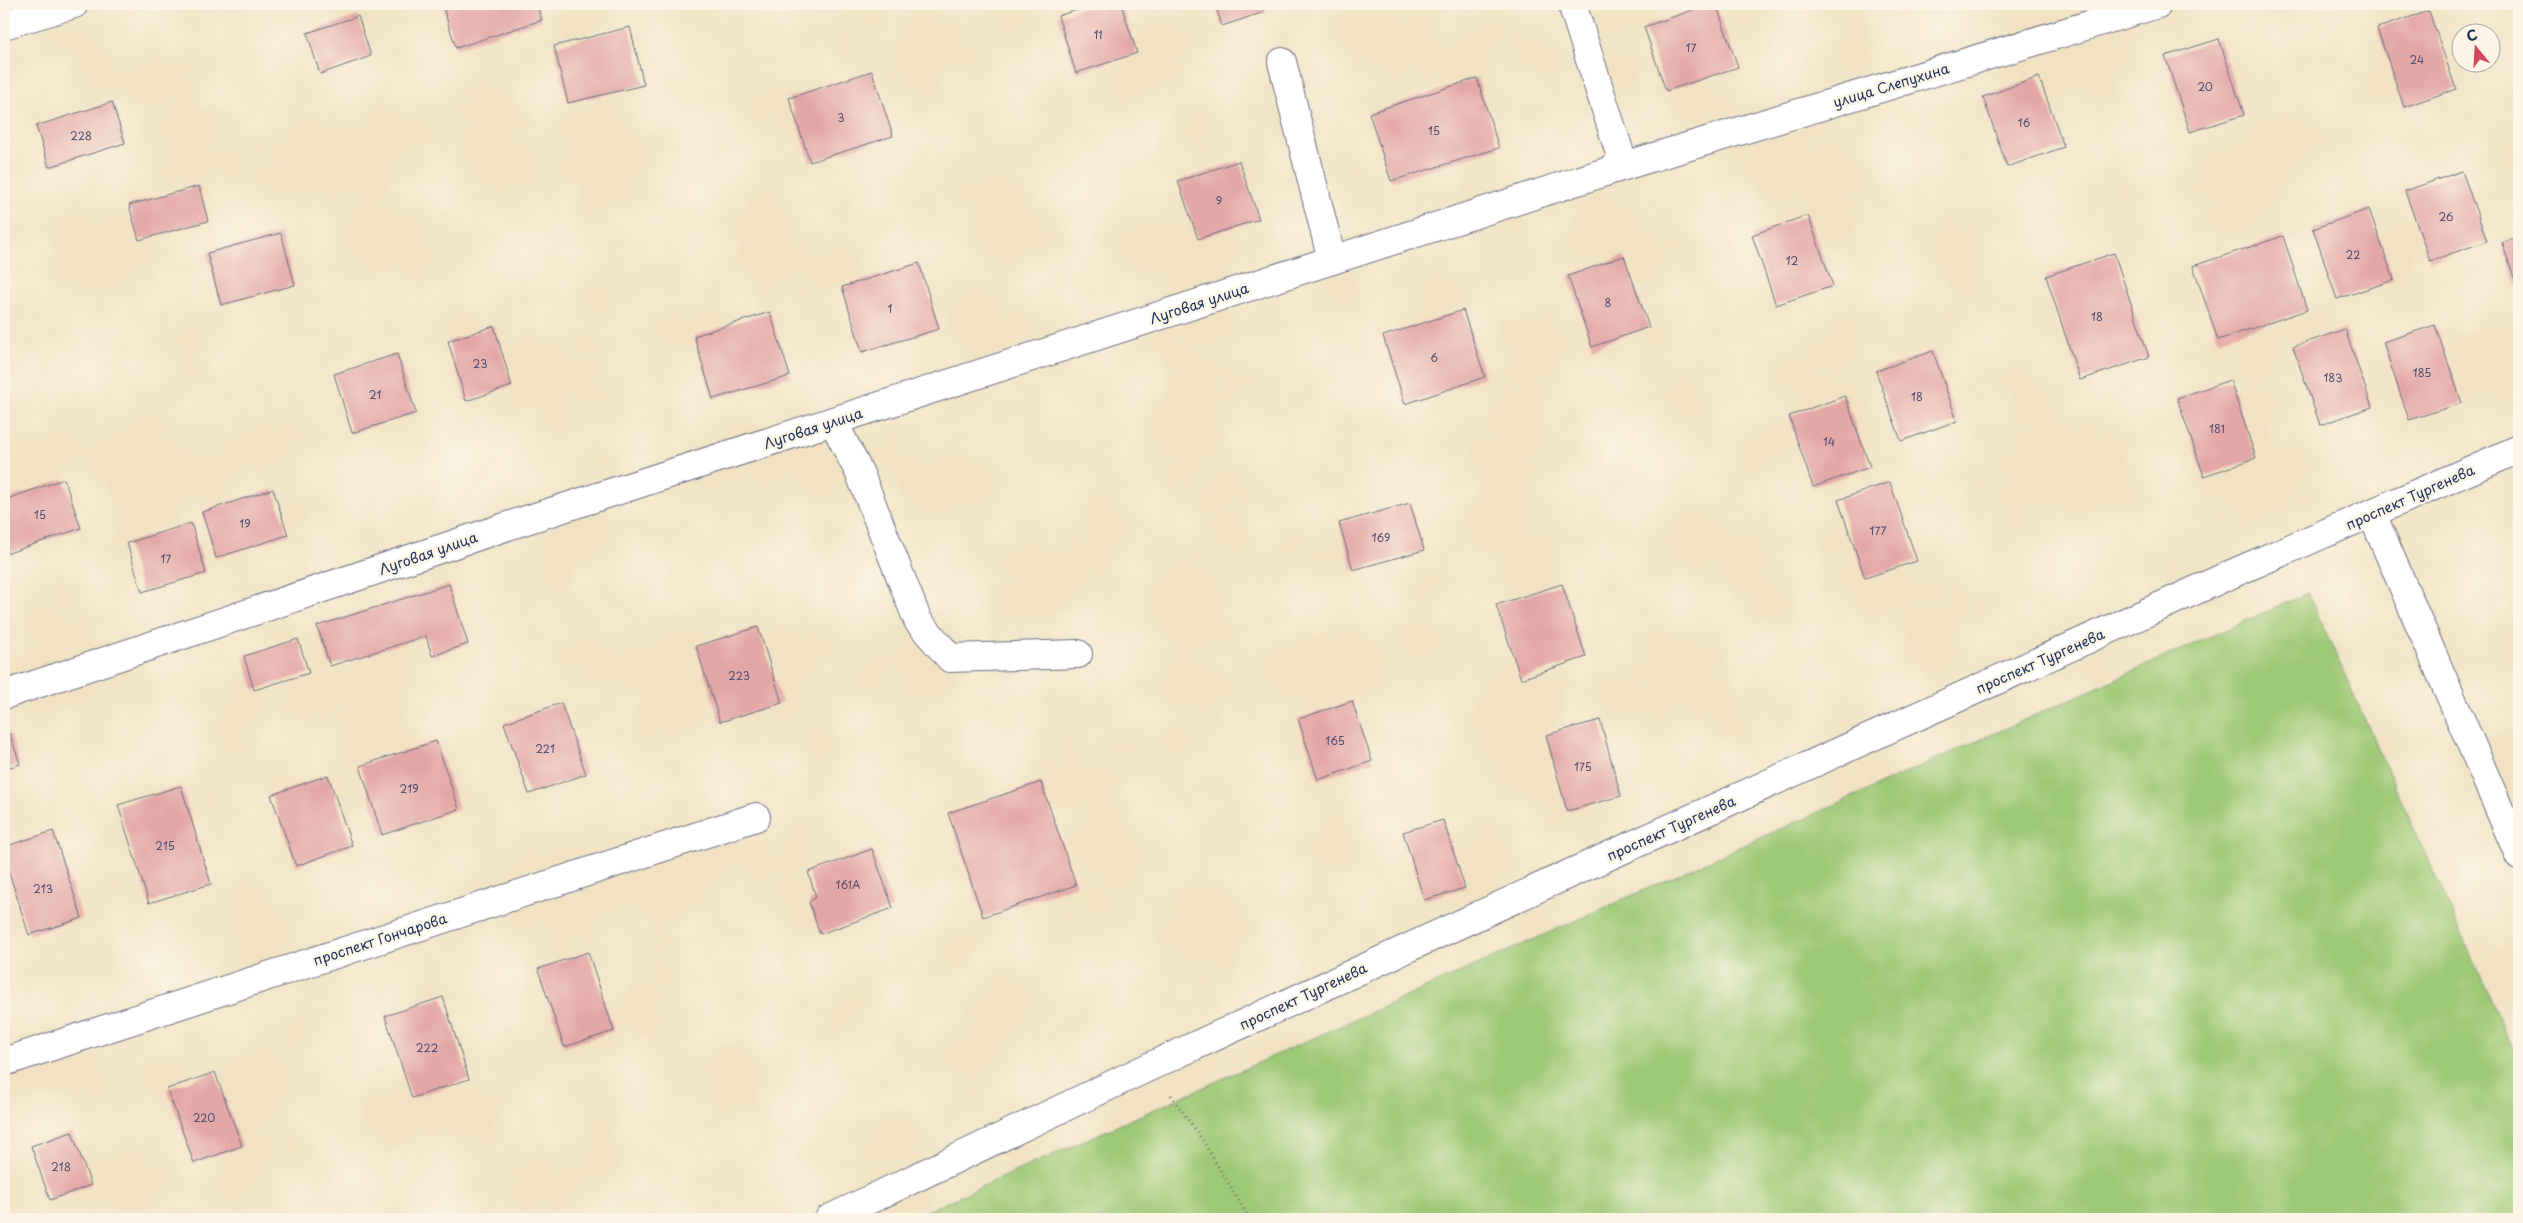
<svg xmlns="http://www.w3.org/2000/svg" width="2523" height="1223" font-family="'Playpen Sans',sans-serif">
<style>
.green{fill:#9ec976;stroke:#5c7c6a}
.building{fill:#e3a7a6}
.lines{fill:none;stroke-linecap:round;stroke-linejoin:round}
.minor-casing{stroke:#666e81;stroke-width:30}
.path{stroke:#666e81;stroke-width:3;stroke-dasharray:1 4;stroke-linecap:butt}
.minor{stroke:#fff;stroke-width:28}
.labels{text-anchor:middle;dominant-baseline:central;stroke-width:5;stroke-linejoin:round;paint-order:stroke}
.number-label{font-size:11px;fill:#4d4d70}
.street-label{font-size:14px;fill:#1b2f5e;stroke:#fcf5e5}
</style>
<rect width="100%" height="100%" fill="#fcf5e5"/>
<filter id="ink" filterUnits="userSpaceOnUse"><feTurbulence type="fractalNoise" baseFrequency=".02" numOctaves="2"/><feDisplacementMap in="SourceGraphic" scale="10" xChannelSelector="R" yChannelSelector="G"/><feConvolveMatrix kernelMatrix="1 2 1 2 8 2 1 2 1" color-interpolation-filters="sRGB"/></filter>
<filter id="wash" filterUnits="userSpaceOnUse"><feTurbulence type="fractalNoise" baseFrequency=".0096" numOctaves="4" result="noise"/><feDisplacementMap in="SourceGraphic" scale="20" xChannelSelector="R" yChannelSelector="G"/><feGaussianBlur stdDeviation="1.12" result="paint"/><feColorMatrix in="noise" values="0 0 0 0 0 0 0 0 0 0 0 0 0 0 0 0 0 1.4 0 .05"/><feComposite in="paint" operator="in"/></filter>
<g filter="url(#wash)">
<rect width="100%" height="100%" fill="#f1e2c3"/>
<!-- green -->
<polygon class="green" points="2308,593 2519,1062 2519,1219 909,1219"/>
<g id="blocks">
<!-- building -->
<g class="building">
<polygon points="442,4 536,4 542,20 456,48"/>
<polygon points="1095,4 1121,4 1137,53 1076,73 1058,16"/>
<polygon points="1215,4 1262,4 1264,12 1222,26"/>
<polygon points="1710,4 1716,4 1738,67 1666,91 1644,27"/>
<polygon points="2429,11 2456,89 2404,107 2377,28"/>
<polygon points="358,16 371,56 320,74 307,33"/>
<polygon points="630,27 644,85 568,103 554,46"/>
<polygon points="2219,39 2244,115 2190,132 2165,56"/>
<polygon points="872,71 893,136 810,162 789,98"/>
<polygon points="2039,77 2064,147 2007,167 1983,97"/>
<polygon points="1477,78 1499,148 1391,181 1369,113"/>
<polygon points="112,102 125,143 49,167 36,126"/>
<polygon points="1239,161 1259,219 1198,239 1178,181"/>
<polygon points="2462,171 2487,241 2430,261 2405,191"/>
<polygon points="199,186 208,221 139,240 129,205"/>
<polygon points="2369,209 2394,280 2337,299 2313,229"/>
<polygon points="1808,215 1833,286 1776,305 1752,235"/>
<polygon points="281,233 295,285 221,305 207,253"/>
<polygon points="2283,236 2307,310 2218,340 2193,266"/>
<polygon points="2519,237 2519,291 2502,243"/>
<polygon points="2114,253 2149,357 2080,380 2046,276"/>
<polygon points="1624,256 1649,327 1592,347 1568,276"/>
<polygon points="919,263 939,329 862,352 842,287"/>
<polygon points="1463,310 1485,377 1405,404 1383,336"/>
<polygon points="770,312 790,376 713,399 694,336"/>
<polygon points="2435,325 2462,403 2409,420 2383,342"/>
<polygon points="494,326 512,386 466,401 448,341"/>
<polygon points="2345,329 2372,407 2320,425 2293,347"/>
<polygon points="1933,351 1957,421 1901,441 1876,371"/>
<polygon points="397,354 416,413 352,433 334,374"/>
<polygon points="2230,380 2256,458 2204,476 2177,398"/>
<polygon points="1845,396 1870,467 1813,487 1789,416"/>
<polygon points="64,479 81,528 6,554 4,548 4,500"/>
<polygon points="1890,482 1917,561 1865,578 1838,500"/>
<polygon points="273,489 288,535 216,558 202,512"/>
<polygon points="1410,503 1424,550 1353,570 1339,523"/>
<polygon points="191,523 206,573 142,592 127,543"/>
<polygon points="449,584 468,644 432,656 426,636 330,666 317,626"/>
<polygon points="1562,584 1586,657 1521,679 1496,605"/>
<polygon points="758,627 782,703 720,722 696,646"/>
<polygon points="298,639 309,673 254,690 244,656"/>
<polygon points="1352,701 1372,761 1318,780 1298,719"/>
<polygon points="561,703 586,774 529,794 504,723"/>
<polygon points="1600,720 1621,796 1567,811 1546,735"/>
<polygon points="10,734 20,764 4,769 4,736"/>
<polygon points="436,741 459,809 382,835 360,766"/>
<polygon points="328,775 352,846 296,866 271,795"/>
<polygon points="1041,782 1076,885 983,917 948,813"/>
<polygon points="181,786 211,884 149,903 118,805"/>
<polygon points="1443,820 1465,888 1424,900 1403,832"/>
<polygon points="53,831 82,918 29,935 4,857 4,847"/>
<polygon points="872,849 893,908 820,934 809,902 816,897 808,872"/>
<polygon points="588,952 614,1031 564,1047 538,969"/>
<polygon points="443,997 469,1079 412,1098 385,1016"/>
<polygon points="215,1072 242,1146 194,1163 167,1089"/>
<polygon points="72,1132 91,1185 50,1200 31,1146"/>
</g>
</g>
</g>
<g filter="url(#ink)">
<use href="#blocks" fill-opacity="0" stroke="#666e81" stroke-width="1"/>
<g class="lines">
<defs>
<g id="minor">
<polyline points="1572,4 1624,166"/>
<polyline points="4,25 74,4"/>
<polyline points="1282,62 1332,260"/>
<polyline points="833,421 860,474 918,621 950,658 1078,654"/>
<polyline points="2372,514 2519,855"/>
<polyline points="4,695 520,522 1624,166 2158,4"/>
<polyline points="4,1062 756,817"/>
<polyline points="829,1219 1151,1066 1571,873 2236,572 2519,449"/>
</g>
</defs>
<!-- minor casing -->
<use href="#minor" class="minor-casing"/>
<!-- path -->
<polyline class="path" points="1171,1095 1201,1138 1250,1219"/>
<!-- minor -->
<use href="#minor" class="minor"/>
</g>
</g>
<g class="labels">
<!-- number labels -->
<g class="number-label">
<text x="1098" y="34">11</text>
<text x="1691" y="47">17</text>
<text x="2417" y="59">24</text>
<text x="2205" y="86">20</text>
<text x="841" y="117">3</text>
<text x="2024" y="122">16</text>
<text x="1434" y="130">15</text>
<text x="81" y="135">228</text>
<text x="1219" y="200">9</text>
<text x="2446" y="216">26</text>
<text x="2353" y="254">22</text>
<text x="1792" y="260">12</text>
<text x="1608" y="302">8</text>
<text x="890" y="308">1</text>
<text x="2097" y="316">18</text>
<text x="1434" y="357">6</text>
<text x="480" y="363">23</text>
<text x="2422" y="372">185</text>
<text x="2333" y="377">183</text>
<text x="375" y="394">21</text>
<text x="1917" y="396">18</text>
<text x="2217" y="428">181</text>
<text x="1829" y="441">14</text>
<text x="40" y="514">15</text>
<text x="245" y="523">19</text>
<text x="1878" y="530">177</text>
<text x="1381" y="537">169</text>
<text x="166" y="558">17</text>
<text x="739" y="675">223</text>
<text x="1335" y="740">165</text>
<text x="545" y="748">221</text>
<text x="1583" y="766">175</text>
<text x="409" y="788">219</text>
<text x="165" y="845">215</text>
<text x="848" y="884">161А</text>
<text x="43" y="888">213</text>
<text x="427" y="1047">222</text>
<text x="204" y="1117">220</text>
<text x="61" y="1166">218</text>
</g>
<!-- street labels -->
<g class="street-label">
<text transform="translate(1891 85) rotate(-17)">улица Слепухина</text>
<text transform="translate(1199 303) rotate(-18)">Луговая улица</text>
<text transform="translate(813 428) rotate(-18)">Луговая улица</text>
<text transform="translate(2410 497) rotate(-24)">проспект Тургенева</text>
<text transform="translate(428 553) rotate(-19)">Луговая улица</text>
<text transform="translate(2040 661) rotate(-24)">проспект Тургенева</text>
<text transform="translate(1671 828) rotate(-24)">проспект Тургенева</text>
<text transform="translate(380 939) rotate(-18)">проспект Гончарова</text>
<text transform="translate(1303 996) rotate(-25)">проспект Тургенева</text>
</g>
</g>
<!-- margin -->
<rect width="2523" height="1223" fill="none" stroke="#fcf5e5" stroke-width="20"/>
<!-- north arrow -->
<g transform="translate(2476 48) rotate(342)"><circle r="24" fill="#fcf5e5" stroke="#a2a6af"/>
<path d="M0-4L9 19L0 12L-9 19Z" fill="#d1495b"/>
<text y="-8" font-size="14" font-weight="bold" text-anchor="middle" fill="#1b2f5e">С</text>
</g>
</svg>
